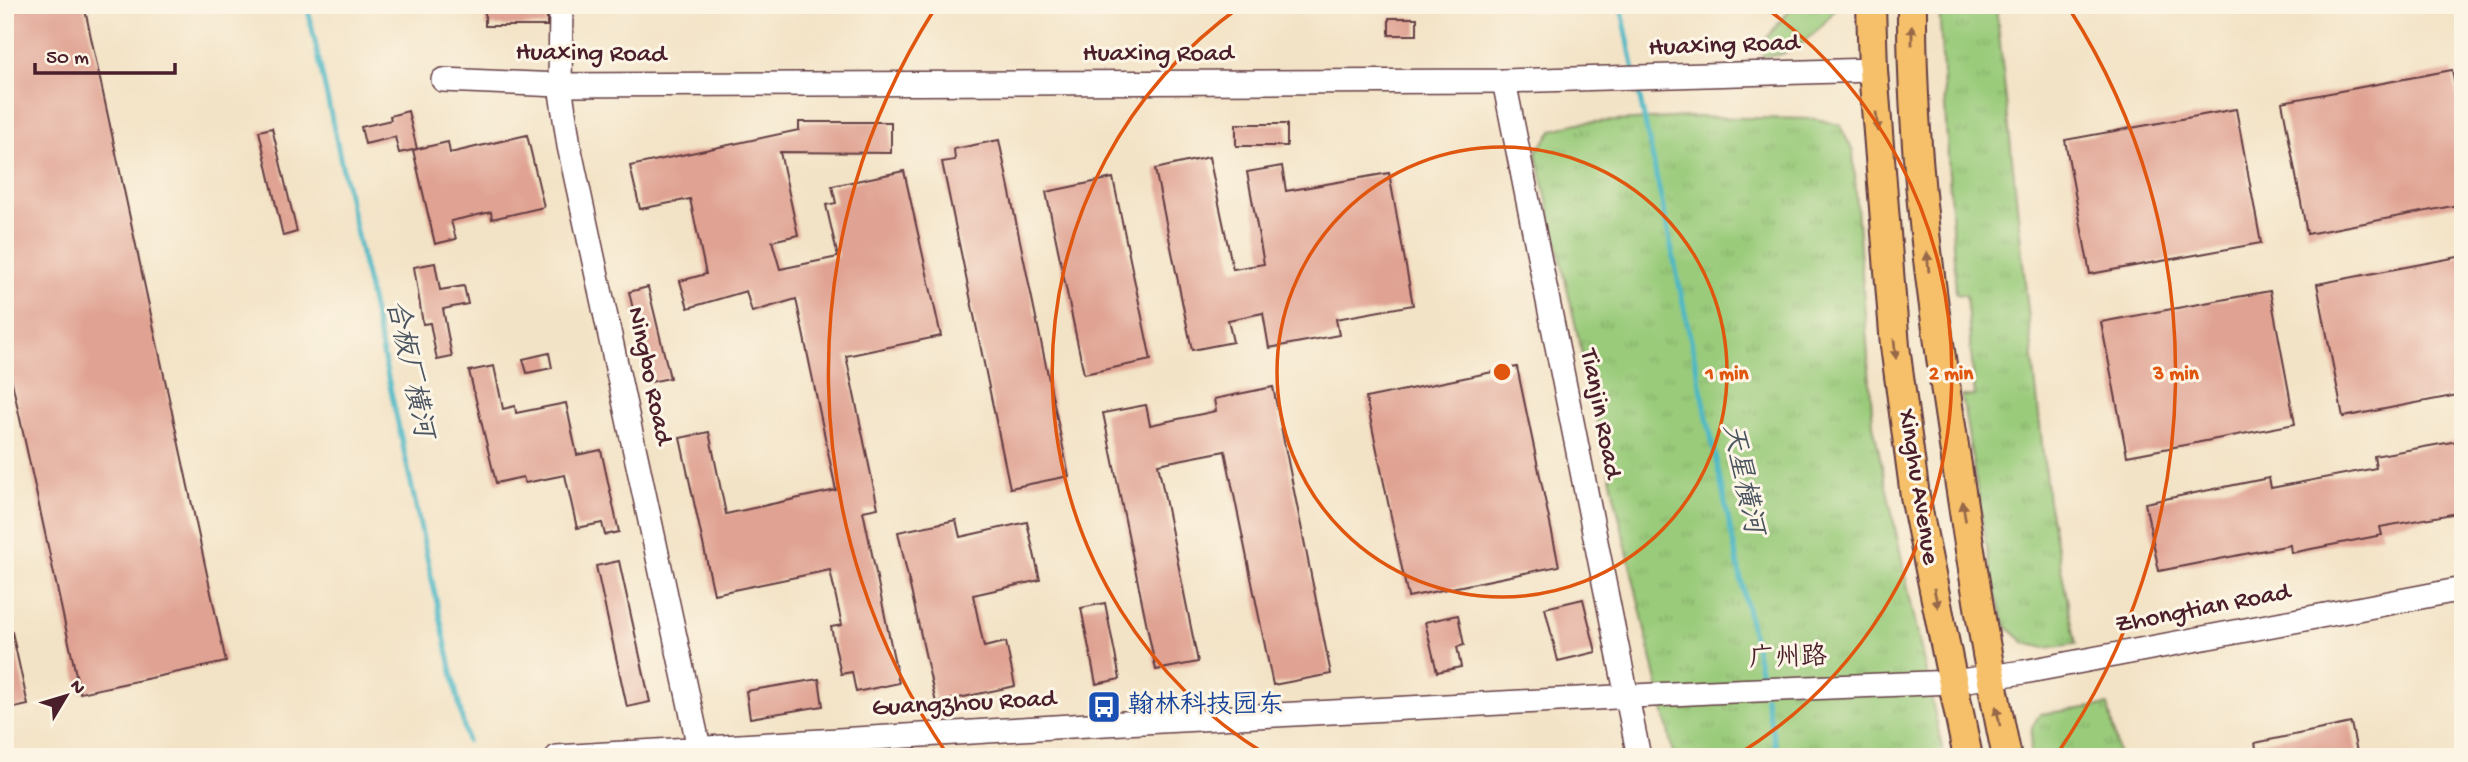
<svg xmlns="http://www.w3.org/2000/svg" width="2468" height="762" font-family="'Gochi Hand','LXGW WenKai TC',sans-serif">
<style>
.grass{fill:url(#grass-tufts);stroke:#727552;stroke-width:2}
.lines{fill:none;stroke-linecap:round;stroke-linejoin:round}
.stream{stroke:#4ab7c5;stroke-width:5}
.building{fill:#e0a393}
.minor-casing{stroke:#633c42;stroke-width:26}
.major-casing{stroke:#633c42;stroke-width:32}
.minor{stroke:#fff;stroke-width:23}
.major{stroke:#f6c06b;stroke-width:28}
.oneway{fill:#976748}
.ring{fill:none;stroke:#e0560e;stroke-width:3.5}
.labels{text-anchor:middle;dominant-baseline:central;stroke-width:6;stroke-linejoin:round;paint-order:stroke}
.street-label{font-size:26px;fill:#4a1f2b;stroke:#fcf5e5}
.transit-label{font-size:26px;fill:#164399;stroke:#fcf5e5;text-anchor:start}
.water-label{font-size:28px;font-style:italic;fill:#4a5461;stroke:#fcf5e5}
.centre{fill:#e0560e;stroke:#fcf5e5;stroke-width:3.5}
.ring-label{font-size:21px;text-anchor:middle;font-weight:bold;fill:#e0560e;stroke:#fcf5e5;stroke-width:6;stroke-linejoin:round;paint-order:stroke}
</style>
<defs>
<pattern id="grass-tufts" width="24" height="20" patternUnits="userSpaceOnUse" patternTransform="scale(1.75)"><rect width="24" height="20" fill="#9acb7a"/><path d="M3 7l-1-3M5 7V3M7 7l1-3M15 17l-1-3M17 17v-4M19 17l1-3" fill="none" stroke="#86ae6a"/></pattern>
</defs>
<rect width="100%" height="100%" fill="#fcf5e5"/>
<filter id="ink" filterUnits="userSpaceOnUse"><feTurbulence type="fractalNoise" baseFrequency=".0143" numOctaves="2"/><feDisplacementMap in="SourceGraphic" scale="14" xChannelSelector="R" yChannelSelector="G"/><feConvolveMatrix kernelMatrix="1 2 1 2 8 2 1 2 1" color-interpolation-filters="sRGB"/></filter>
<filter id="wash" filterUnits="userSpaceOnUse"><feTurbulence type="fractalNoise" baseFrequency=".00686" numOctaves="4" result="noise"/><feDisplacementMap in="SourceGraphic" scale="28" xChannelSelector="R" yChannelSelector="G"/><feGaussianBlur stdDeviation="1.57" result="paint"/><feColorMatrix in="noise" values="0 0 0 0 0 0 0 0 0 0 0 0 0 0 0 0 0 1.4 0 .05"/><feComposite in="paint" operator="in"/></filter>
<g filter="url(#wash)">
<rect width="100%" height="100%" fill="#f3e3c6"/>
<!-- grass -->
<g class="grass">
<path d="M1794,5H1838C1822,28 1795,58 1764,56L1758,48Z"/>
<polygon points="1939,5 1996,5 2048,501 2076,644 2045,648 2025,643 2006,626 1993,588 1962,396 1975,396 1966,295 1956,294"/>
<polygon points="1689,117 1817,119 1840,125 1853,152 1873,424 1944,757 1674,757 1536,152 1553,130 1578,123"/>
<polygon points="2108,705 2119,757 2030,757 2032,727 2040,714"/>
</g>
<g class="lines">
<!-- stream -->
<g class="stream">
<polyline points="307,5 467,741"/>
<polyline points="1621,5 1634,71"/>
<polyline points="1637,84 1763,684"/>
<polyline points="1765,697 1778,757"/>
</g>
</g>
<g id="blocks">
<!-- building -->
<g class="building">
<polygon points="5,5 84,5 226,662 80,693 5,350"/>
<rect x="485" y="5" width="62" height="21"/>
<rect x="1389" y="18" width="28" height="17"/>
<polygon points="2452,70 2463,127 2463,204 2307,234 2282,102"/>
<polygon points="2236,109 2261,243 2090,274 2065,140"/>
<polygon points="408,111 417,149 399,153 395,137 365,144 361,127 391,120 390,116"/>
<polygon points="799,122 891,122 891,153 780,152 798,235 772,241 780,269 838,257 826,205 836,203 832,186 904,171 941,336 846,356 878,508 863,511 899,683 856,692 852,672 841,674 831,627 842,625 830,570 714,594 680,438 709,432 726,514 836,490 796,299 752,312 746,291 688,308 680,281 706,274 690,199 640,209 630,166 799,130"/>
<rect x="1236" y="124" width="51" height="22"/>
<polygon points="272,128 297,232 283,236 259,131"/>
<polygon points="527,135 544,207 492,219 491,212 451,221 456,239 435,244 413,150 448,142 450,153"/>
<polygon points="999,140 1069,476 1010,488 942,162 955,160 954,149"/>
<polygon points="1209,157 1233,269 1264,264 1247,172 1282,166 1286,191 1389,173 1413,305 1336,319 1339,335 1269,348 1263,313 1228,320 1233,342 1192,350 1155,169"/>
<polygon points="1113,178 1151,360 1084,374 1046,192"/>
<polygon points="2463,256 2463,394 2343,417 2317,284"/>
<polygon points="435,263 440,290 464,286 468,304 443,309 452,357 437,360 430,323 423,324 414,267"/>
<polygon points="648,287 670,378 650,382 629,292"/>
<polygon points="2270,291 2295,424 2127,456 2101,322"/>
<polygon points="549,353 552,368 527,373 523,359"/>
<polygon points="494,366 503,409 515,406 516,413 566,403 577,455 601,450 619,532 605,535 602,523 577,528 565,475 525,483 523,477 496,483 469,371"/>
<polygon points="1517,367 1559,566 1408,597 1366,398"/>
<polygon points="1273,387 1331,674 1273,685 1225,451 1158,464 1198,662 1156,670 1103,413 1146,405 1150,425 1216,411 1214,399"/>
<polygon points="2463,440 2463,512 2380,527 2382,535 2291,553 2290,545 2159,571 2145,503 2269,478 2271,488 2376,468 2374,456"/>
<polygon points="956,520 960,537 1027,522 1040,580 973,595 984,647 1006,642 1015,686 936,703 898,532"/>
<polygon points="619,561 650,702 627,707 596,566"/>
<polygon points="1583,599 1596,652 1558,661 1545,608"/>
<polygon points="1105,603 1120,679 1096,684 1081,608"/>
<polygon points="1458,615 1464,645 1457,647 1461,667 1437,672 1425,622"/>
<polygon points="12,632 28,705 5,710 5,633"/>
<polygon points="819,679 823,706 750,718 746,691"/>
<polygon points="2351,723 2358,757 2258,757 2255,743"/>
</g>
</g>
</g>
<g filter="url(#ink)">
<use href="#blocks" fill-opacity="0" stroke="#633c42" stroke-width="2"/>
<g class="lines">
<defs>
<g id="minor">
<polyline points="561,5 560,85 569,146 701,757"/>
<polyline points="443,80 560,85 1504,81 1873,70"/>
<polyline points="1504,81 1639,757"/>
<polyline points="557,757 1105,724 1710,692 1953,682 2024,672 2463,589"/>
</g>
<g id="major">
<polyline points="1871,5 1873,70 1895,346 1915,496 1968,757"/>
<path d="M1912,5C1911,157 1933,309 1956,459C1971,558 1986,658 2007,757"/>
</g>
</defs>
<!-- minor casing -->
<use href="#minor" class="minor-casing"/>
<!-- major casing -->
<use href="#major" class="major-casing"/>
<!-- minor -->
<use href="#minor" class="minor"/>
<!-- major -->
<use href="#major" class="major"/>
</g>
<!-- one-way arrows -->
<defs><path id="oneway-solid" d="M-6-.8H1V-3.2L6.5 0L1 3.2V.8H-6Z" transform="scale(1.75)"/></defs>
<g class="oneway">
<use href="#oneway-solid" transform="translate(1912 35) rotate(-90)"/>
<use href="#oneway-solid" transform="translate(1877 122) rotate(85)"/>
<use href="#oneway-solid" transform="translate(1928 262) rotate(-95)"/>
<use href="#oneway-solid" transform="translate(1895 349) rotate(84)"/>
<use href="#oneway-solid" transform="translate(1964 511) rotate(-99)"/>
<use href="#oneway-solid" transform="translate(1936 598) rotate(78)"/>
<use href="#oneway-solid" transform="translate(1998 716) rotate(-102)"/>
</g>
</g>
<!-- distance rings -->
<g class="ring">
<circle cx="1502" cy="372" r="225"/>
<path d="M1267 755A449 449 0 0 1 1241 6M1763 6A449 449 0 0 1 1737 755"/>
<path d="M947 754A674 674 0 0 1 934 10M2070 10A674 674 0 0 1 2057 754"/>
</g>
<!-- icons -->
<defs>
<symbol id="bus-square" viewBox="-11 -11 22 22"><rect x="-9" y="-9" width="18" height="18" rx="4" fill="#1a4fb4" stroke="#fcf5e5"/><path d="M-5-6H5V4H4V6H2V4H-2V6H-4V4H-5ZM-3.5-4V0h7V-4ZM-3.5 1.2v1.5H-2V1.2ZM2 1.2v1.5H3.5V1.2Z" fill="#fff"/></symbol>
</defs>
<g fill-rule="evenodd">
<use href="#bus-square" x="1085" y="688" width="38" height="38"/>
</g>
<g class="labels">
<!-- street labels -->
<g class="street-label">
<text transform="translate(1724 47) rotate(-2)">Huaxing Road</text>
<text transform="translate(591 55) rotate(1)">Huaxing Road</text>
<text x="1158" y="55">Huaxing Road</text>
<text transform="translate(648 376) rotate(78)">Ningbo Road</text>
<text transform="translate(1599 414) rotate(79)">Tianjin Road</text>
<text transform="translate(1917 487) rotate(81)">Xinghu Avenue</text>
<text transform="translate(2203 610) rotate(-11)">Zhongtian Road</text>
<text transform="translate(1788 660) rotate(-2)">广州路</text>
<text transform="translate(964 705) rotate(-3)">Guangzhou Road</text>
</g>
<!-- transit labels -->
<g class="transit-label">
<text x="1128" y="707">翰林科技园东</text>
</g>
<!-- water labels -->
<g class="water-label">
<text transform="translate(408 369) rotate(78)">合板厂横河</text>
<text transform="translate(1741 479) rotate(78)">天星横河</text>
</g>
</g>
<circle cx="1502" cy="372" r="10" class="centre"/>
<g class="ring-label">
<text x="1727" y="379">1 min</text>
<text x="1951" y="379">2 min</text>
<text x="2176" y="379">3 min</text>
</g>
<!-- margin -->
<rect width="2468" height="762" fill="none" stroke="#fcf5e5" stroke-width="28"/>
<!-- north arrow -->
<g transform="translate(66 696) rotate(52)" stroke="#fcf5e5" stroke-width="5" paint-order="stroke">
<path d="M0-5L12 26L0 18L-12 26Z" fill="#4a1f2b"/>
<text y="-10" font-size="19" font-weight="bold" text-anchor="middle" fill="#4a1f2b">N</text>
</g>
<!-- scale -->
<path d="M35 63v10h140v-10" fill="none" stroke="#4a1f2b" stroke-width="3.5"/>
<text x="46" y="63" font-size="21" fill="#4a1f2b" stroke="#fcf5e5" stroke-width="5" paint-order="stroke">50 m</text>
</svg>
